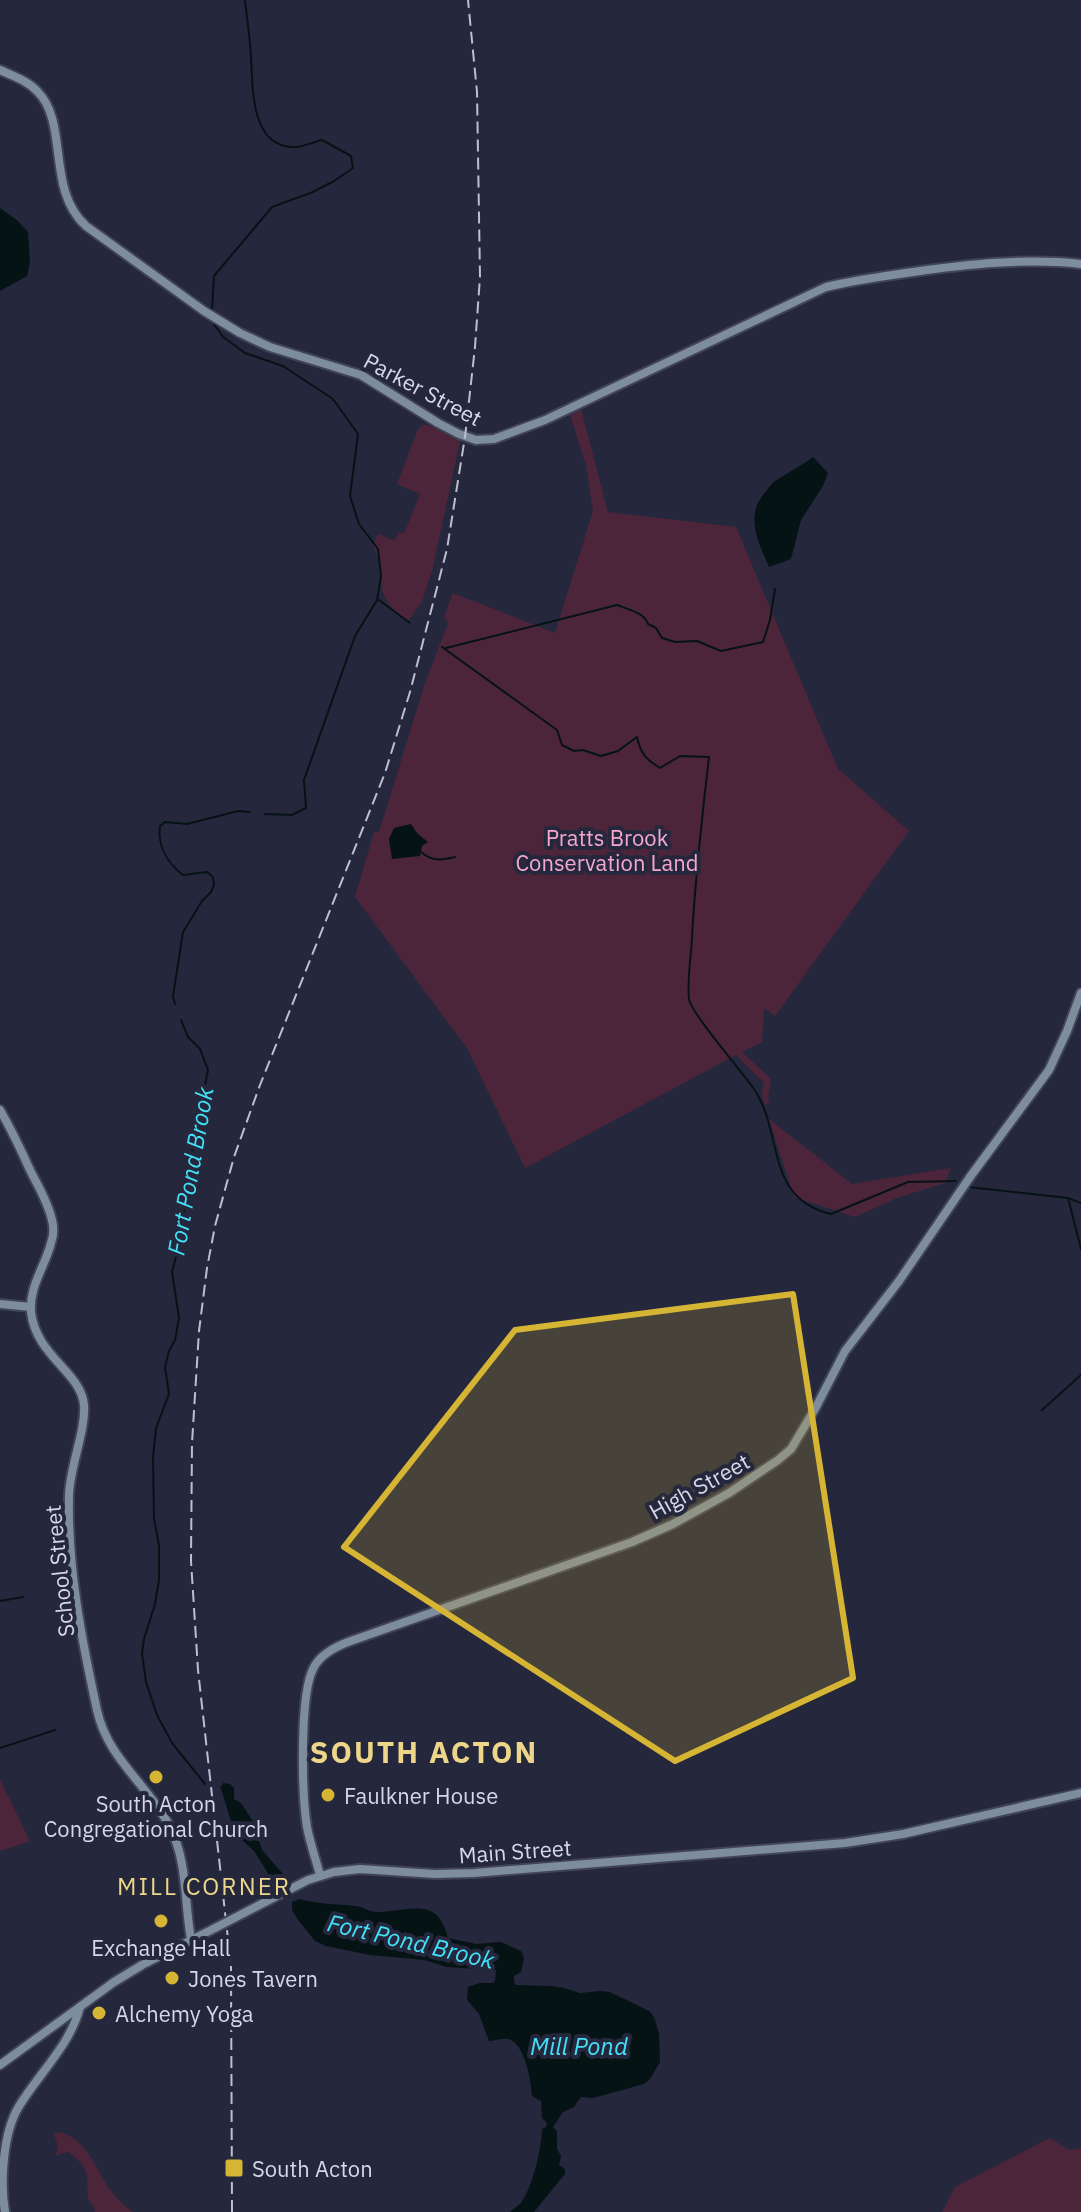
<svg xmlns="http://www.w3.org/2000/svg" width="1081" height="2212" font-family="'IBM Plex Sans',sans-serif">
<style>
.green{fill:#4d253a}
.water{fill:#051315}
.lines{fill:none;stroke-linecap:round;stroke-linejoin:round}
.stream{stroke:#051315;stroke-width:2}
.secondary-casing{stroke:#414358;stroke-width:12}
.secondary{stroke:#7d8d9b;stroke-width:8}
.rail{stroke:#bdbfcf;stroke-width:2;stroke-dasharray:12 6;stroke-linecap:butt}
.secondary-bridge-casing{stroke:#414358;stroke-width:12;stroke-linecap:butt}
.secondary-bridge{stroke:#7d8d9b;stroke-width:8}
.marked{fill:#d6b534;fill-opacity:0.2;stroke:#d6b534;stroke-width:6;stroke-linejoin:round}
.poi-dot{fill:#d6b534;stroke:#25273d;stroke-width:3}
.labels{text-anchor:middle;dominant-baseline:central;stroke-width:8;stroke-linejoin:round;paint-order:stroke}
.street-label{font-size:22px;fill:#d6d8e7;stroke:#25273d}
.park-label{font-size:22px;fill:#f5a7cd;stroke:#25273d}
.poi-label{font-size:22px;fill:#d6d8e7;stroke:#25273d;text-anchor:start}
.water-label{font-size:24px;font-style:italic;fill:#43e1f7;stroke:#25273d}
.neighbourhood-label{font-size:24px;letter-spacing:2px;fill:#edd689;stroke:#25273d}
.district-label{font-size:30px;font-weight:bold;letter-spacing:2px;fill:#edd689;stroke:#25273d}
</style>
<rect width="100%" height="100%" fill="#25273d"/>
<!-- green -->
<g class="green">
<polygon points="581,409 608,512 736,527 838,769 909,831 775,1016 764,1008 762,1042 742,1052 771,1079 768,1097 769,1104 765,1105 762,1096 764,1083 736,1055 525,1168 467,1048 355,897 374,832 379,832 424,686 448,623 444,617 453,593 555,633 593,511 586,465 570,415"/>
<path d="M423,425H428L460,441L432,571L422,602L408,621C368,594 390,580 373,545L378,534L395,541L399,532L404,534L420,494L397,484L418,429Z"/>
<polygon points="769,1119 852,1184 951,1168 945,1183 897,1198 855,1217 794,1197"/>
<polygon points="0,1780 30,1841 0,1851"/>
<path d="M59,2132C90,2140 96,2173 114,2195C119,2201 126,2207 133,2212H95L93,2205L88,2199C86,2172 92,2172 69,2152L62,2153L56,2156L58,2146L54,2134Z"/>
<polygon points="1050,2138 1069,2150 1081,2148 1081,2212 942,2212 955,2187"/>
</g>
<!-- water -->
<g class="water">
<polygon points="0,208 18,221 28,232 30,262 27,276 0,291"/>
<path d="M813,457L828,473L823,486L801,520L791,559L769,567C759,543 745,518 763,495C767,490 770,485 775,481C787,473 801,466 813,457Z"/>
<polygon points="411,824 417,833 428,842 422,846 420,856 392,859 389,839 394,828"/>
<polygon points="223,1783 230,1784 234,1788 234,1799 241,1803 254,1823 253,1826 247,1828 258,1838 262,1850 283,1874 271,1878 254,1851 241,1839 231,1821 220,1786 222,1786"/>
<path d="M300,1899C318,1904 336,1904 355,1906C363,1906 370,1913 378,1912C411,1911 438,1896 448,1938L476,1944L501,1942L521,1951L524,1958L521,1972L514,1976V1982L516,1985L551,1986L564,1988L580,1993L600,1991L610,1992L649,2011L654,2017L659,2033L660,2062L650,2079L644,2084L593,2098L581,2097L574,2107L563,2112L553,2127L557,2131V2149L561,2156L559,2165L565,2169V2174L534,2212H510C513,2209 517,2207 520,2204C532,2190 542,2147 542,2129L546,2127L547,2123L542,2118L541,2101L532,2096C531,2081 525,2043 508,2039C502,2038 495,2041 489,2041L479,2014L467,2000L468,1987L480,1983H493L495,1981L496,1970L446,1967L425,1960L370,1955L326,1946L315,1941L298,1920L292,1910V1902Z"/>
</g>
<g class="lines">
<!-- stream -->
<g class="stream">
<path d="M212,310L214,276L272,207L313,192L334,181L353,168L351,156L322,140C314,142 305,146 297,147C250,150 253,88 251,57C250,38 247,19 245,0"/>
<polyline points="214,324 223,337 245,353 283,366 333,399 358,434 350,496 359,524 378,549 381,576 377,600 355,636 304,780 306,808 292,815 265,814"/>
<polyline points="379,600 410,623"/>
<path d="M442,647L557,730L562,745L574,751L583,750L601,756L618,751L637,737C641,755 646,759 660,768L680,756L709,757C702,817 695,877 692,938C691,958 687,979 689,999C690,1012 745,1075 756,1092C783,1136 766,1199 831,1214L908,1182L956,1181"/>
<path d="M446,648L617,605C629,610 644,612 648,624L656,628L662,638L675,642L697,641L721,651L763,642L770,620L775,589"/>
<path d="M421,852C433,862 440,860 455,857"/>
<path d="M175,1004L173,996L183,932L202,901L211,892L214,885L213,877L207,872L183,875C168,863 157,846 160,826L165,822L187,824L238,811L250,812"/>
<polyline points="181,1020 188,1037 200,1049 208,1070 191,1158 181,1237 172,1272 179,1318 175,1340 169,1351 165,1367 169,1394 156,1428 153,1458 154,1519 159,1545 159,1580 155,1604 144,1639 142,1653 146,1682 157,1715 172,1743 205,1784"/>
<polyline points="968,1187 1068,1198 1081,1249"/>
<polyline points="1068,1198 1081,1203"/>
<polyline points="1042,1410 1081,1375"/>
<polyline points="0,1601 23,1597"/>
<polyline points="0,1748 55,1730"/>
</g>
<defs>
<g id="secondary">
<path d="M0,70C13,76 28,81 38,92C69,124 46,190 86,226L204,311L240,333L270,347L361,375L438,423L459,434L476,440L494,439L545,420L826,287C855,280 884,276 913,272C968,264 1025,258 1081,264"/>
<path d="M0,1110C11,1129 21,1150 30,1170C38,1186 48,1202 52,1220C54,1228 54,1235 51,1243C45,1267 29,1286 31,1312C36,1356 81,1372 84,1405C86,1430 70,1466 69,1495C67,1566 82,1641 97,1710C108,1760 148,1784 170,1827C188,1863 184,1901 191,1939"/>
<polyline points="0,1304 31,1307"/>
<path d="M320,1875C316,1860 310,1843 307,1827C302,1796 299,1693 314,1667C321,1654 335,1647 348,1642L632,1542L673,1524L729,1493L778,1460L791,1449L815,1409L845,1351L899,1281L970,1177L1049,1070L1067,1031L1081,993"/>
<polyline points="242,1914 308,1880 334,1872 360,1869 435,1874 474,1873 845,1843 903,1834 1081,1793"/>
<polyline points="0,2065 114,1982 142,1965 217,1927"/>
<path d="M5,2212C0,2182 3,2134 18,2108C38,2074 70,2046 80,2007"/>
</g>
</defs>
<!-- secondary casing -->
<use href="#secondary" class="secondary-casing"/>
<!-- secondary -->
<use href="#secondary" class="secondary"/>
<!-- rail -->
<polyline class="rail" points="232,2212 231,1966 198,1670 191,1561 192,1443 199,1331 207,1268 215,1226 234,1157 260,1085 385,773 410,692 447,549 465,437 475,347 480,277 477,92 468,0"/>
<defs>
<polyline id="secondary-bridge" points="217,1927 242,1914"/>
</defs>
<!-- secondary-bridge casing -->
<use href="#secondary-bridge" class="secondary-bridge-casing"/>
<!-- secondary-bridge -->
<use href="#secondary-bridge" class="secondary-bridge"/>
</g>
<!-- marked area -->
<path class="marked" d="M793,1294L853,1678L675,1761L344,1547L515,1330Z"/>
<!-- markers -->
<g class="poi-dot">
<circle cx="156" cy="1777" r="8"/>
<circle cx="328" cy="1795" r="8"/>
<circle cx="161" cy="1921" r="8"/>
<circle cx="172" cy="1978" r="8"/>
<circle cx="99" cy="2013" r="8"/>
<rect x="224" y="2158" width="20" height="20" rx="4"/>
</g>
<g class="labels">
<!-- street labels -->
<g class="street-label">
<text transform="translate(423 389) rotate(28)">Parker Street</text>
<text transform="translate(699 1486) rotate(-29)">High Street</text>
<text transform="translate(59 1571) rotate(-96)">School Street</text>
<text transform="translate(515 1851) rotate(-4)">Main Street</text>
</g>
<!-- park labels -->
<g class="park-label">
<text x="607" y="837">Pratts Brook<tspan x="607" dy="25">Conservation Land</tspan></text>
</g>
<!-- poi labels -->
<g class="poi-label">
<text x="344" y="1795">Faulkner House</text>
<text x="156" y="1803" text-anchor="middle">South Acton<tspan x="156" dy="25">Congregational Church</tspan></text>
<text x="161" y="1947" text-anchor="middle">Exchange Hall</text>
<text x="188" y="1978">Jones Tavern</text>
<text x="115" y="2013">Alchemy Yoga</text>
<text x="252" y="2168">South Acton</text>
</g>
<!-- water labels -->
<g class="water-label">
<text transform="translate(190 1171) rotate(-80)">Fort Pond Brook</text>
<text transform="translate(411 1941) rotate(13)">Fort Pond Brook</text>
<text x="579" y="2046">Mill Pond</text>
</g>
<!-- neighbourhood labels -->
<g class="neighbourhood-label">
<text x="204" y="1886">MILL CORNER</text>
</g>
<!-- district labels -->
<g class="district-label">
<text x="424" y="1751">SOUTH ACTON</text>
</g>
</g>
</svg>
